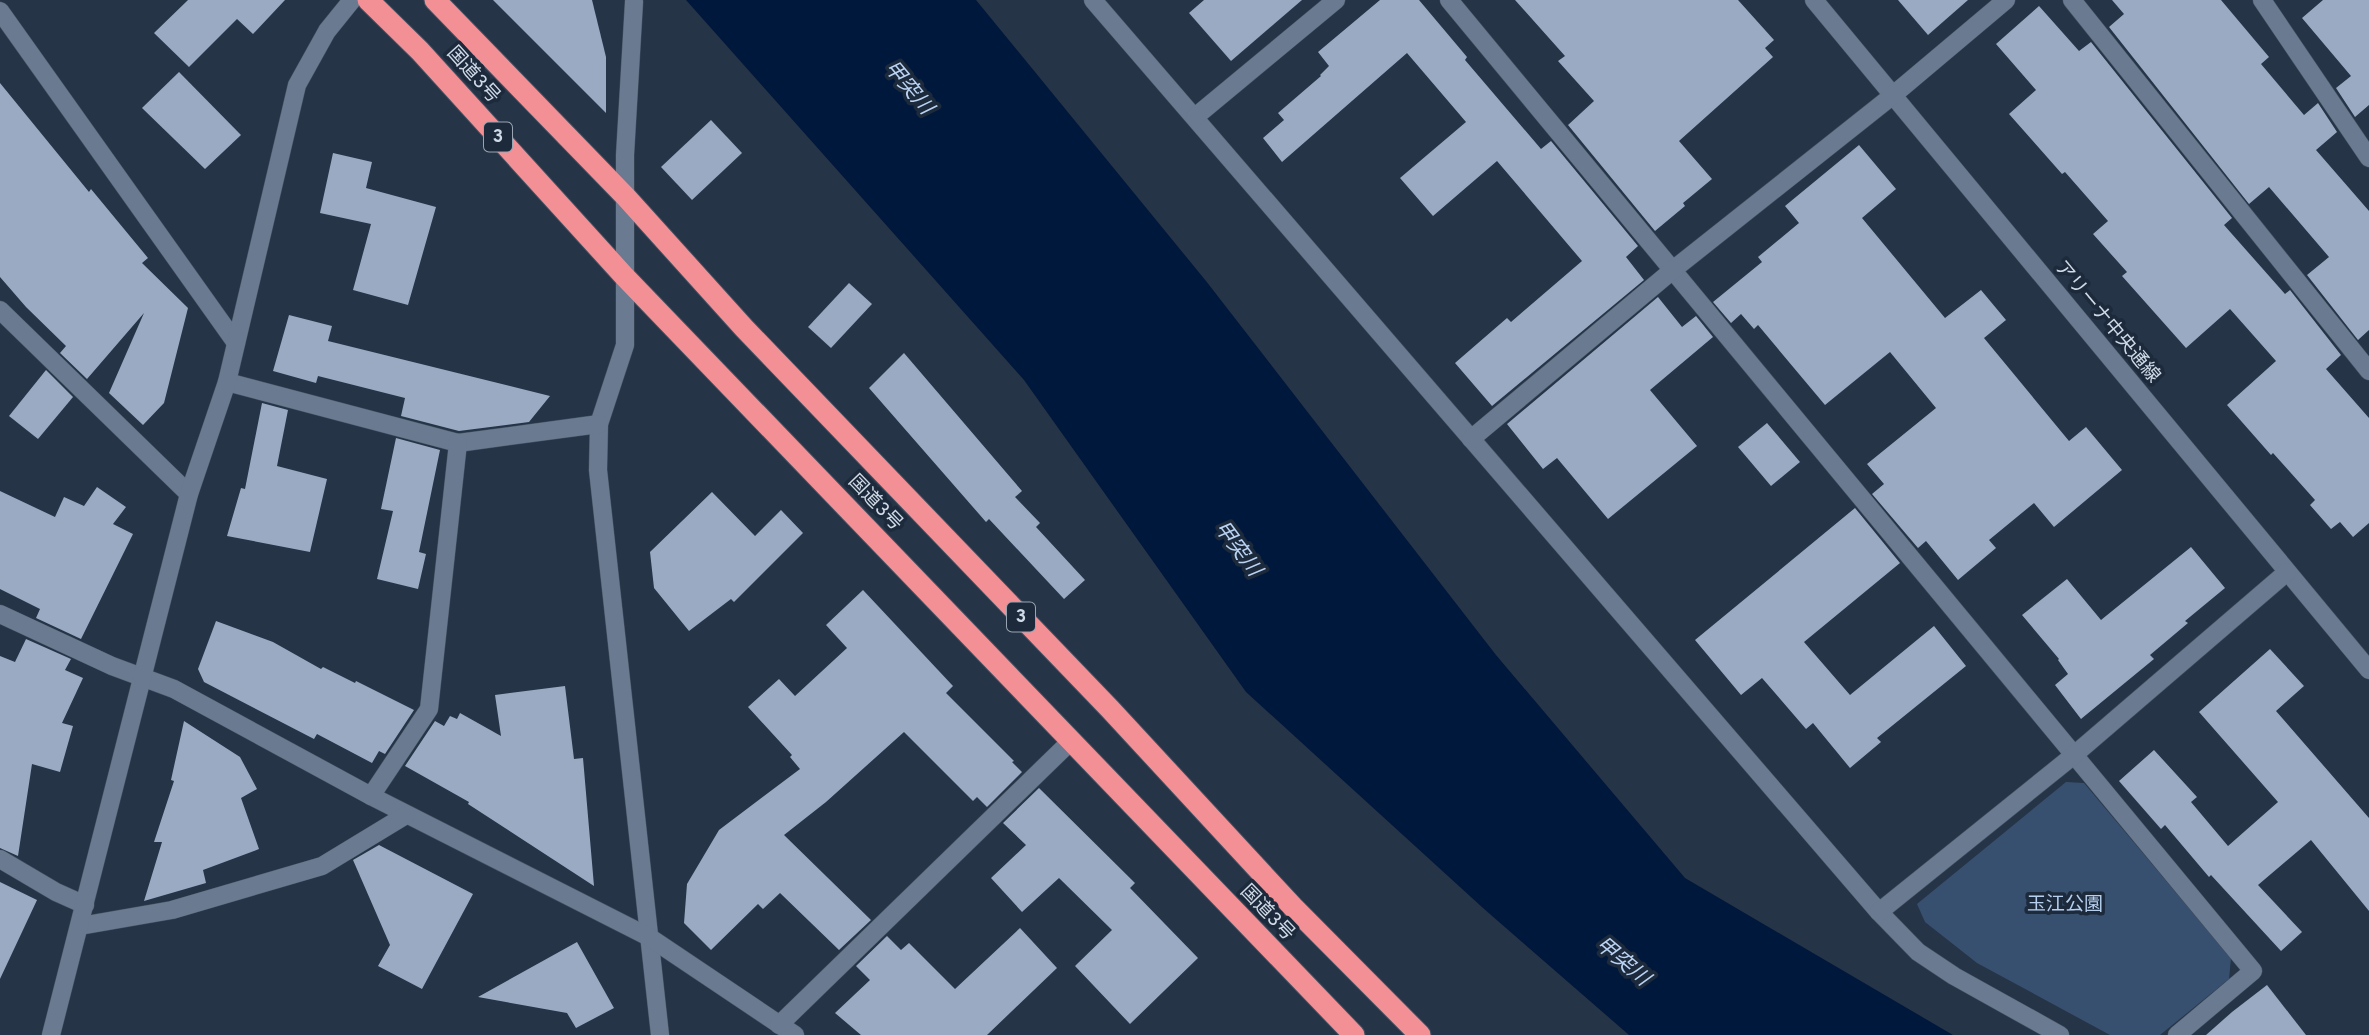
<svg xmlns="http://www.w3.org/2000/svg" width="2369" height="1035" font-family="Overpass,'Noto Sans JP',sans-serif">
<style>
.green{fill:#38506f}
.water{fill:#00183c}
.building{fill:#99aac2}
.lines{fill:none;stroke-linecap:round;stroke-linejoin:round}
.minor-casing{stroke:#445061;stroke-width:19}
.highway-casing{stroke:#445061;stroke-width:23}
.minor{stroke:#6a7a90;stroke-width:18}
.highway{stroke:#f39095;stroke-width:21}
.labels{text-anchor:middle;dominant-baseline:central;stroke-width:7;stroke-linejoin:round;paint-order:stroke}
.shield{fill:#1c2a3c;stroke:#9aa5b3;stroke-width:2}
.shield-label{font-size:18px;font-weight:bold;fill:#d0dae6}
.street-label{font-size:19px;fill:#d0dae6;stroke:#1c2a3c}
.park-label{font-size:19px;fill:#b7cfef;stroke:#1c2a3c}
.water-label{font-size:21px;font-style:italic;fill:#bbd3f3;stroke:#1c2a3c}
</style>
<rect width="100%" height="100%" fill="#253447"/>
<!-- green -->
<polygon class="green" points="2066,782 2084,783 2231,958 2229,979 2160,1035 2110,1035 1977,963 1925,922 1917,904"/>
<!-- water -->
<polygon class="water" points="686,0 976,0 1206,281 1496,655 1685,878 1953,1035 1629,1035 1483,908 1246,692 1024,380"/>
<!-- building -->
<g class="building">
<polygon points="188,0 285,0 253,34 237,19 189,67 154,33"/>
<polygon points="493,0 592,0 606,57 606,113"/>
<polygon points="1204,0 1302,0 1231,61 1189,13"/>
<polygon points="1380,0 1419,0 1467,57 1465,60 1541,149 1551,141 1638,246 1626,257 1644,280 1492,406 1455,363 1507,318 1511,322 1582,261 1497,161 1433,216 1400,178 1466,122 1407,53 1282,162 1263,138 1284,120 1278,113 1321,76 1320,75 1329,66 1318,52"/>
<polygon points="1515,0 1738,0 1774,40 1765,48 1773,57 1679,141 1712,179 1683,203 1685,206 1655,231 1568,125 1594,101 1558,61 1565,56"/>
<polygon points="1898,0 1968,0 1928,35"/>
<polygon points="2112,0 2221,0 2269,57 2261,64 2304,115 2318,103 2337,132 2316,150 2369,211 2369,330 2358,340 2307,275 2329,257 2269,187 2249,204 2109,27 2124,14"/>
<polygon points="2323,0 2369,0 2369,105 2355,117 2336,88 2351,76 2302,18"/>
<polygon points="2039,6 2079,51 2091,42 2232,218 2224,225 2285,294 2290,290 2341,355 2326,369 2369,418 2369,523 2353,537 2340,522 2331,529 2310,505 2315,500 2273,453 2271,455 2227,405 2276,361 2230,309 2186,348 2122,276 2127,272 2093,234 2108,221 2065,172 2062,174 2009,114 2036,90 1996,44"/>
<polygon points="179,72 241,135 205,169 142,108"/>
<polygon points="0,83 89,192 91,189 148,258 142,263 188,308 164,403 143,425 109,393 144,313 87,379 60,353 66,346 26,307 0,277"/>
<polygon points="711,120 742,153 692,200 661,167"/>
<polygon points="1859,145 1896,189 1862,218 1945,318 1981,290 2006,320 1984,338 2069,441 2086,427 2122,470 2054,527 2034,503 1989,540 1996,548 1958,580 1926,541 1918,548 1872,494 1884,484 1867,464 1936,408 1890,352 1825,405 1758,325 1754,329 1741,314 1731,323 1713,302 1762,262 1758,257 1799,223 1785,206"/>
<polygon points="333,153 372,162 366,188 436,207 408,305 353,290 371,224 320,213"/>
<polygon points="849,283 872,304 831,348 808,327"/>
<polygon points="1658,297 1682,327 1696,316 1713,337 1650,390 1697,446 1608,519 1557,458 1543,469 1507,424"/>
<polygon points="289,315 332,326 328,341 550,396 529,422 459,431 401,416 405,398 318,376 316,383 273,371"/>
<polygon points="904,353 1022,491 1015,497 1040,523 1036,527 1085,580 1064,599 989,519 986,522 869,388"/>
<polygon points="46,370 73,397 38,439 9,416"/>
<polygon points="262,403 288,410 277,466 327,479 310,552 227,536 241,488 245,489"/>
<polygon points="1767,423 1800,462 1771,486 1738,447"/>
<polygon points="396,438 440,450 419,552 426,554 418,589 377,579 393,511 381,509"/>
<polygon points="97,487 126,507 113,524 133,534 81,639 36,618 40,609 0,589 0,491 55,517 64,497 84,506"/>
<polygon points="712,492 755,536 781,510 803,533 734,602 731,599 689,631 654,588 650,552"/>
<polygon points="1855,508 1900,563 1804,642 1850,695 1934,626 1966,666 1877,738 1881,742 1850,768 1813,723 1806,729 1762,678 1741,695 1695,640"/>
<polygon points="2191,547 2225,588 2185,621 2188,623 2150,655 2154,659 2081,719 2055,685 2068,674 2058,660 2059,659 2022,615 2067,579 2101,620"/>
<polygon points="863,590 953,686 946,693 1014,761 1012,762 1022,772 987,807 977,797 973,801 904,732 826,802 784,835 871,920 839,950 780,893 763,909 758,904 711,950 684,923 687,884 719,830 800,769 790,757 792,755 748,707 779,679 795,696 847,648 826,625"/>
<polygon points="216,621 273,642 321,669 323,667 355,683 356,681 414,710 385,754 379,751 372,763 317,734 314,739 204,682 198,669"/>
<polygon points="26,639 71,659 65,670 83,678 62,723 73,726 60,772 32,764 18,856 0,848 0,656 15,662"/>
<polygon points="2270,649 2304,686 2276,711 2369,818 2369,911 2311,840 2258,885 2302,932 2281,951 2211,875 2209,877 2165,825 2161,829 2119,781 2154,750 2197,797 2191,802 2228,846 2278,802 2199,712"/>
<polygon points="565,686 574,759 583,758 594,886 468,804 469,802 405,766 435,721 444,726 450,716 457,719 460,713 501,736 495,695"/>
<polygon points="184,721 240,757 257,789 241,798 259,849 203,870 206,883 144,901 162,842 154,842 174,781 171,780"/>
<polygon points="1039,788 1135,883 1130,888 1198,958 1130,1024 1075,966 1112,930 1059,878 1022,912 991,878 1026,845 1003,823"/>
<polygon points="379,845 473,894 422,989 378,966 390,945 353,860"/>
<polygon points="0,882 37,900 0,979"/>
<polygon points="1020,928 1057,968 987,1035 861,1035 835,1013 870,980 856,966 887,936 901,950 909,943 955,989"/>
<polygon points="577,942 614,1008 576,1028 567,1013 478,997"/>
<polygon points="2267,985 2306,1035 2206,1035 2232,1012"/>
</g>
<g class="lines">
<defs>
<g id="minor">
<polyline points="1093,0 1879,912 1918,952 1954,976 2060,1035"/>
<polyline points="1449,0 2253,971 2177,1035"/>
<polyline points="1814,0 2369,670"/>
<polyline points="2072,0 2369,371"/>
<polyline points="2262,0 2369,158"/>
<polyline points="634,2 625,155 625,345 599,424 598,470 660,1035"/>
<polyline points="0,11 236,343"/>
<polyline points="1195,117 1336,0"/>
<polyline points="0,310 189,494"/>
<polyline points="227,382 458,443 599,424"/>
<polyline points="1471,439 1674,269 1892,96 2006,0"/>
<polyline points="0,614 112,666 174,689 371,796 649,937 795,1035"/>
<polyline points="371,796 429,709 458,443"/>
<polyline points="0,859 56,892 85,905"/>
<polyline points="1879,912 2074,755 2287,572"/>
<polyline points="80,926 172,910 322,866 406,815"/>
<polyline points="779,1025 1071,741"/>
<polyline points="51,1035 189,494 227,382 297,85 327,31 352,0"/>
</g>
<g id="highway">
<polyline points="368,0 420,51 625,277 1354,1035"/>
<polyline points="435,0 625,196 744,328 1110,709 1293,907 1420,1035"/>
</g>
</defs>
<!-- minor casing -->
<use href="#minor" class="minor-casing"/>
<!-- highway casing -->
<use href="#highway" class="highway-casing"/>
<!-- minor -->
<use href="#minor" class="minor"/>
<!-- highway -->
<use href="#highway" class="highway"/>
</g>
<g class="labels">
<!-- shield labels -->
<g class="shield">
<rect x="484" y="122.5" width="28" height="29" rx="5"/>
<rect x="1007" y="602.5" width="28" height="29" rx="5"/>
</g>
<g class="shield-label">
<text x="498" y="137">3</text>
<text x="1021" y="617">3</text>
</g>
<!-- street labels -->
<g class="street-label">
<text transform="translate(473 75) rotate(48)">国道3号</text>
<text transform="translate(2107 322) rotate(50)">アリーナ中央通線</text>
<text transform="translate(875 503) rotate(46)">国道3号</text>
<text transform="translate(1267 913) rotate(46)">国道3号</text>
</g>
<!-- park labels -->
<g class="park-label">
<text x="2065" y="905">玉江公園</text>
</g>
<!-- water labels -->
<g class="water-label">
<text transform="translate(908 88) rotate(50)">甲突川</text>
<text transform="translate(1237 549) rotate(53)">甲突川</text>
<text transform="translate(1622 962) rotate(40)">甲突川</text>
</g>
</g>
</svg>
